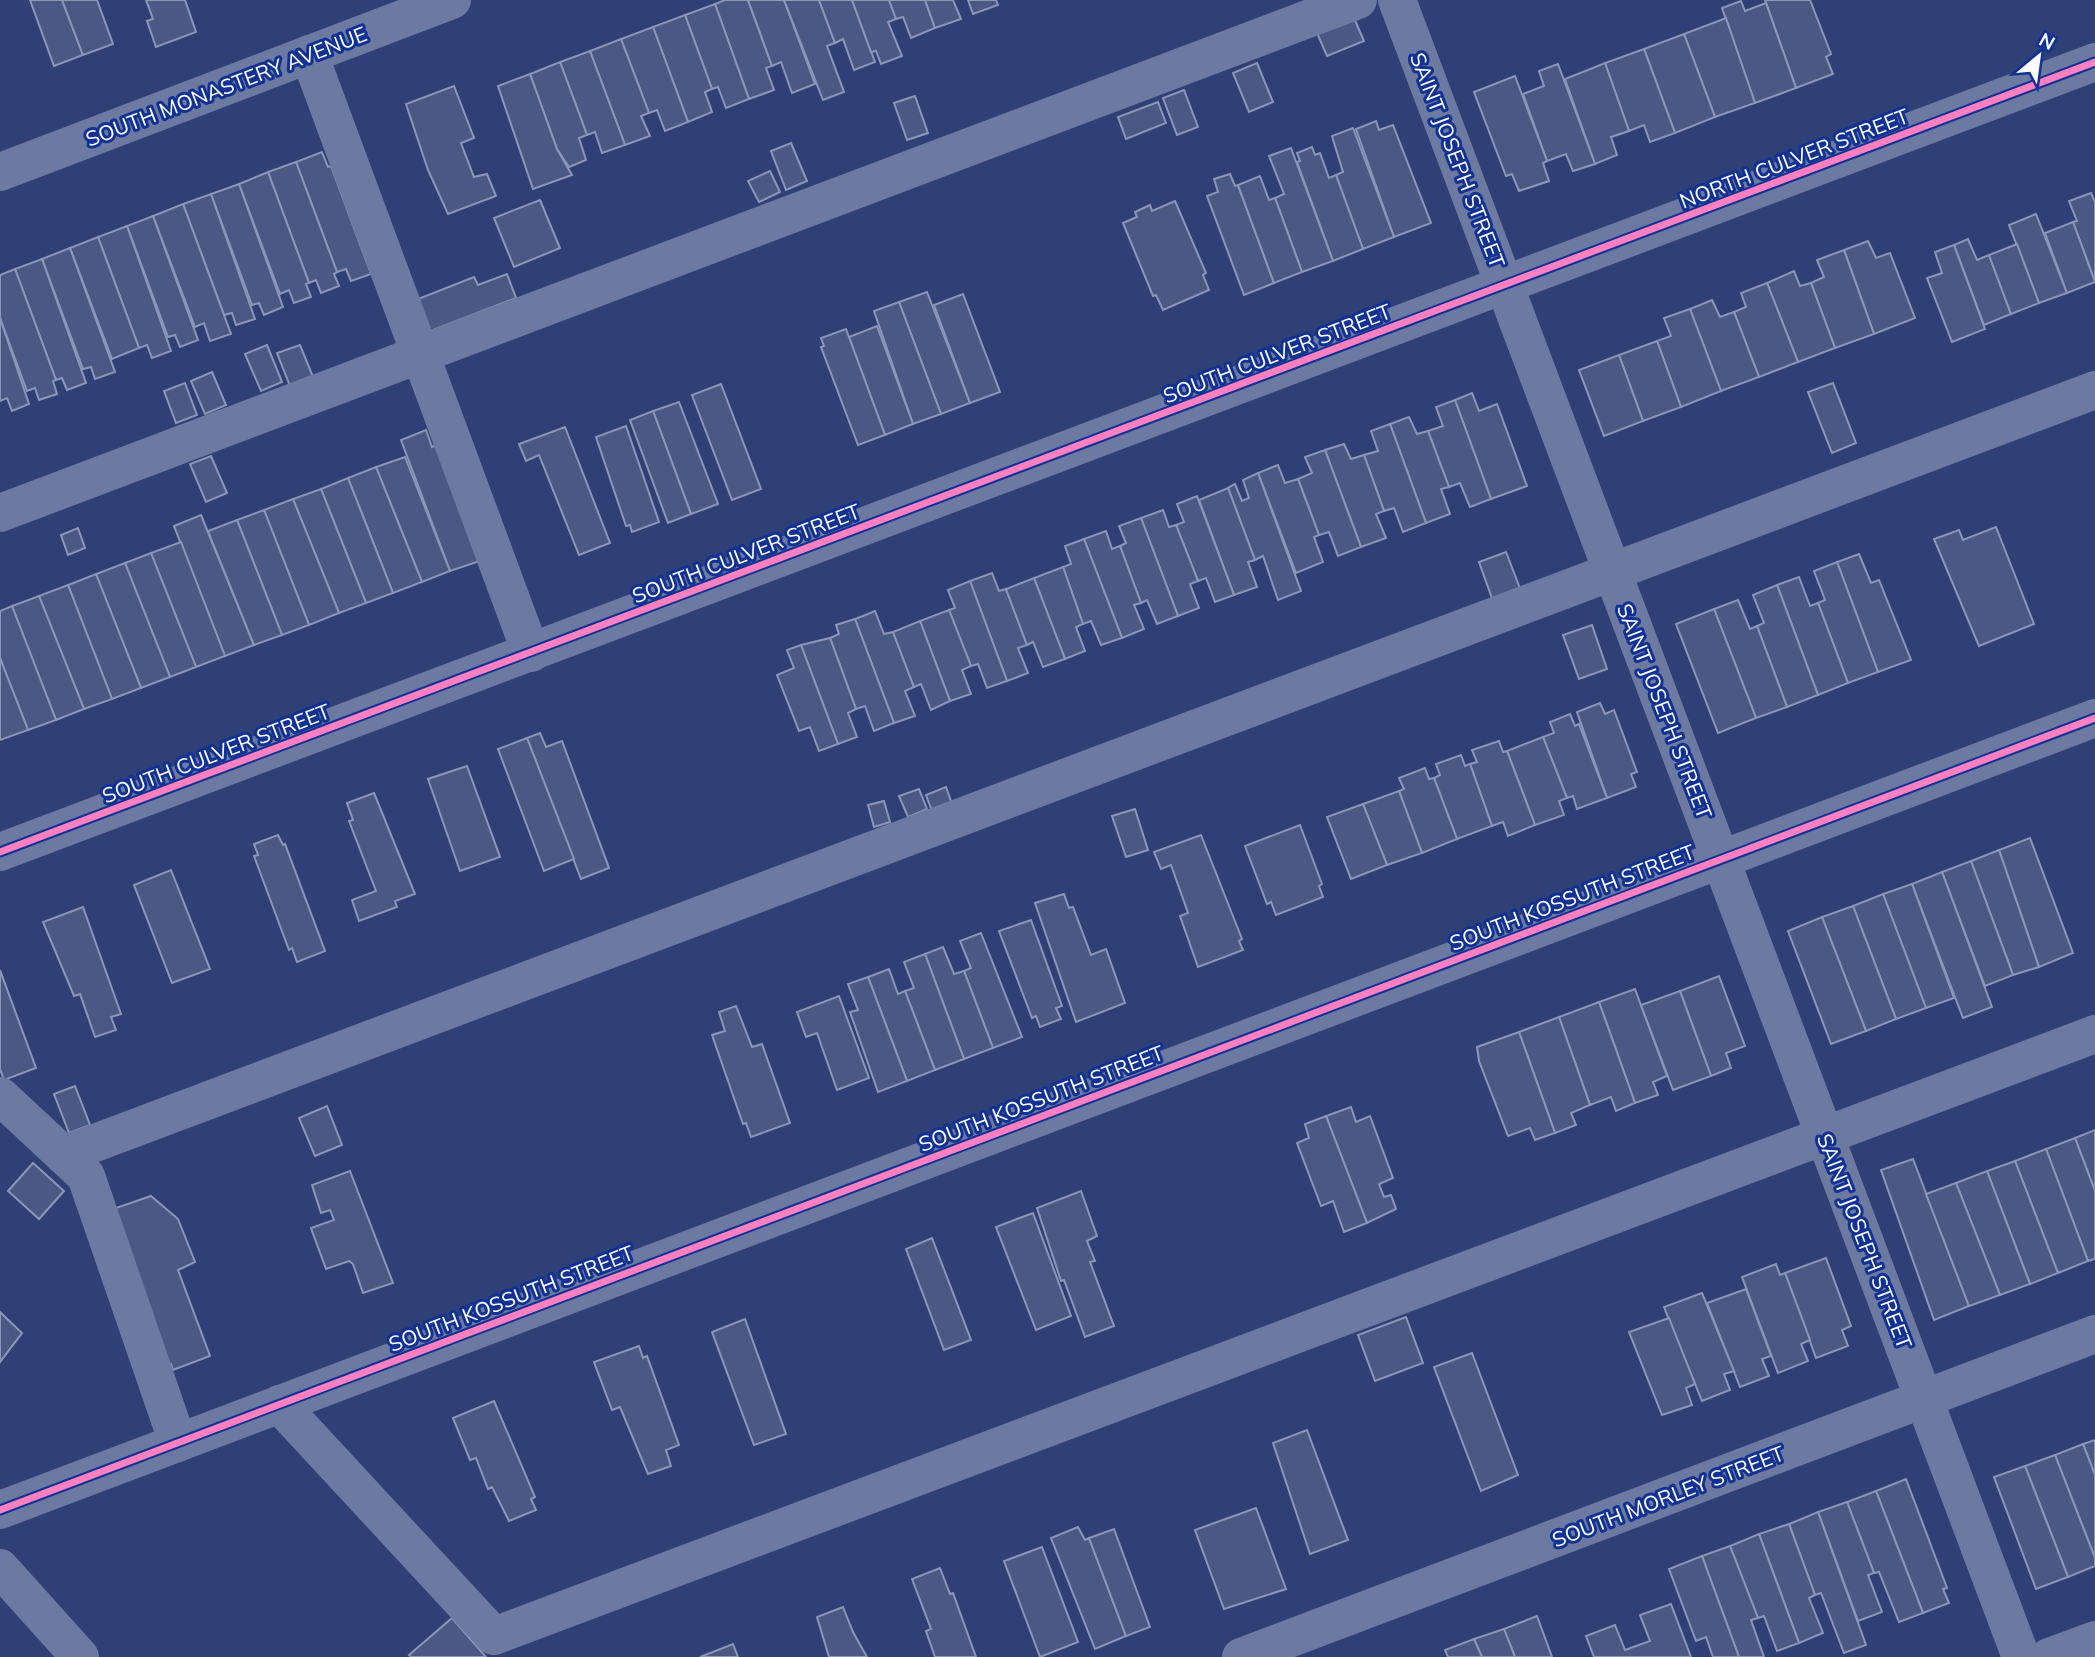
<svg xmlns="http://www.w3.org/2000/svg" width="2095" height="1657" font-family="Mulish,sans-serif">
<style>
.building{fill:#4a5884;stroke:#8c96b6;stroke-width:2}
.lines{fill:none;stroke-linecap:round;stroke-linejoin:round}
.minor{stroke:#6c7aa1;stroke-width:38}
.cycleway-casing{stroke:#113194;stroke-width:11}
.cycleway{stroke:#ff80c0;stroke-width:7}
.labels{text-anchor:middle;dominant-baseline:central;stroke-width:6;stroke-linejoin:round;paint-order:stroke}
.street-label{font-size:21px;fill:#fff;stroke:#113194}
</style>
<rect width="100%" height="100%" fill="#2f4076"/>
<!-- building -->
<g class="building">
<polygon points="30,0 62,0 83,55 54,66"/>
<polygon points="62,0 97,0 113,44 83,55"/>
<polygon points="146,0 185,0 196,32 156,47 147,21 153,19"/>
<polygon points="725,0 748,0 772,66 766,68 774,90 749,99 715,4"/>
<polygon points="748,0 784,0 815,84 792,93 781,62 772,66"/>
<polygon points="784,0 819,0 835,43 827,46 844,92 823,100"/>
<polygon points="819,0 852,0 875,62 854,70 843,39 835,43"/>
<polygon points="852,0 889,0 896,19 888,22 902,56 881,64 876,51 871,52"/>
<polygon points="889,0 925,0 935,28 911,38 903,17 896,19"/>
<polygon points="925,0 953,0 961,19 935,28"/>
<polygon points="968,0 996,0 998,5 973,14"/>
<polygon points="1765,0 1810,0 1831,54 1826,57 1833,74 1796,88"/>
<polygon points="1741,1 1745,11 1766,3 1796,88 1755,103 1722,8"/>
<polygon points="715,4 749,99 726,108 718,87 712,89 685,15"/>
<polygon points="685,15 712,89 705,92 712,112 688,122 653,27"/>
<polygon points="1354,18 1364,41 1327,56 1317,33"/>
<polygon points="1726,18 1755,103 1715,117 1684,34"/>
<polygon points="653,27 688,122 665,131 657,110 649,113 621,39"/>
<polygon points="1684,34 1715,117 1675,133 1644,49"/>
<polygon points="621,39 649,113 641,116 650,136 625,145 590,51"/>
<polygon points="1644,49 1675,133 1650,142 1644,125 1629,131 1605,63"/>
<polygon points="590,51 625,145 602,153 595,132 587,135 560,62"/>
<polygon points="560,62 587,135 579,138 586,160 569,167 557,149 530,74"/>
<polygon points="1257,63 1273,102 1249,112 1233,73"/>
<polygon points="1605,63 1629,131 1611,137 1617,155 1595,164 1565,79"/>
<polygon points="1558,64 1595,164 1573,171 1566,154 1547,161 1523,94 1544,86 1539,71"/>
<polygon points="530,74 557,149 572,175 533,189 498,86"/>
<polygon points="1515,76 1547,161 1543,163 1549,181 1519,191 1512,174 1506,176 1474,92"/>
<polygon points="454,86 474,138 461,143 474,177 487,174 496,196 448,214 428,170 406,104"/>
<polygon points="1184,90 1198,127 1177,135 1163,98"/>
<polygon points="915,96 928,133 907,140 894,103"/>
<polygon points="1158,102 1166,123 1126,139 1118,117"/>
<polygon points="1376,121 1379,130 1393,125 1431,223 1394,237 1356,129"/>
<polygon points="1353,128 1394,237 1363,249 1336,175 1343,172 1332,136"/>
<polygon points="791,143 807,181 786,190 771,151"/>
<polygon points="1312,147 1315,155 1320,153 1329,178 1336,175 1363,249 1333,261 1297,162 1300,161 1297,153"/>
<polygon points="1291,148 1333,261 1302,272 1275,198 1284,194 1269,156"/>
<polygon points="322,152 328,167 331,166 371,274 351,281 346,269 337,272 296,162"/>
<polygon points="296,162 337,272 334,274 339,286 321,293 316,280 309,283 268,172"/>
<polygon points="770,171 780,192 759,202 748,181"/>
<polygon points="268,172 309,283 306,284 311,297 294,303 289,290 280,294 239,184"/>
<polygon points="1230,174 1235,186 1238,185 1274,283 1244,295 1207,196 1218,192 1214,179"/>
<polygon points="1260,176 1269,200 1275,198 1302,272 1274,283 1238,185"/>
<polygon points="239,184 283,307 264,315 259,303 252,305 211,194"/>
<polygon points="2091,193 2095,202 2095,282 2073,222 2077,221 2069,201"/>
<polygon points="211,194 255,319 236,325 232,313 224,315 183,204"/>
<polygon points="540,200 560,248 514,267 494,218"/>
<polygon points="1175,201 1206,273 1203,275 1209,290 1163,310 1156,295 1153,296 1123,223 1137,217 1135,212 1150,205 1152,211"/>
<polygon points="183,204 231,334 210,341 204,323 195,327 153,216"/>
<polygon points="2036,214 2067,293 2039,303 2009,225"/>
<polygon points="153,216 198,340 180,347 175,335 168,337 127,226"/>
<polygon points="2073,222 2095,282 2067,293 2045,233"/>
<polygon points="127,226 171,351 152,358 147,345 139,348 98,237"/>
<polygon points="98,237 139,348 112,359 70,248"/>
<polygon points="1968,239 1977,260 1989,255 2011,314 1984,325 1954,245"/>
<polygon points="1868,241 1876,258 1890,253 1915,318 1874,334 1844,250"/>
<polygon points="2017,244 2039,303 2011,314 1989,255"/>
<polygon points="1954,245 1985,329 1952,342 1927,278 1942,273 1935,252"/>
<polygon points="70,248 115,372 95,379 91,367 83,369 42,259"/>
<polygon points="1844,250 1874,334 1835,348 1811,283 1824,277 1817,260"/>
<polygon points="42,259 86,383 67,390 62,378 56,380 15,269"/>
<polygon points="15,269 56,380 53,381 57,394 39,400 35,388 27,391 0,318 0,275"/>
<polygon points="1794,271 1800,286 1811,283 1835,348 1798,362 1767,283"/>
<polygon points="507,274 516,298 425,333 413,301 474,277 478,285"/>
<polygon points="1767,283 1798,362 1759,377 1734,312 1746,307 1741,293"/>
<polygon points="927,292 970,403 941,414 899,302"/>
<polygon points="963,294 1000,392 970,403 934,305"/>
<polygon points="1712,300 1720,317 1734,312 1759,377 1721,391 1690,309"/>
<polygon points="899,302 941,414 913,424 874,311"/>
<polygon points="1690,309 1721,391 1681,407 1657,341 1671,336 1664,318"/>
<polygon points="0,318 29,404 12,411 7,398 0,401"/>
<polygon points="877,326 913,424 885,435 849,337"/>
<polygon points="846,329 885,435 858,445 821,347 824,346 821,338"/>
<polygon points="1657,341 1681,407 1643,421 1619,355"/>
<polygon points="267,345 282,382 261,391 245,354"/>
<polygon points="300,345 313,377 290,386 277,353"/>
<polygon points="1619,355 1643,421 1604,436 1579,370"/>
<polygon points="212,372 226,405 205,414 191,381"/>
<polygon points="185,383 197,415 176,423 164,391"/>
<polygon points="1833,383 1856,443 1832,453 1808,392"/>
<polygon points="721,384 761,489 732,500 692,395"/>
<polygon points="1472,393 1479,411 1497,404 1527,486 1491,499 1455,400"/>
<polygon points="1455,400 1491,499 1470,507 1460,483 1449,487 1428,431 1443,426 1436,407"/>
<polygon points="679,402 718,504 691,514 653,411"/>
<polygon points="653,411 691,514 668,523 630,420"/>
<polygon points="1409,417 1417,434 1428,431 1449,487 1441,489 1450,514 1426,523 1390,424"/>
<polygon points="1390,424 1426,523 1403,532 1394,508 1384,511 1364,455 1378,451 1371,431"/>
<polygon points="626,426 659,522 632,532 630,525 626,526 596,437"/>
<polygon points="565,427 610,543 579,555 539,455 526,461 519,444"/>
<polygon points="426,430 432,447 436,445 480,561 450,571 401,440"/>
<polygon points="1344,444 1351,459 1364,455 1384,511 1376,514 1386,538 1361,547 1325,450"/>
<polygon points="1325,450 1361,547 1338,556 1329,532 1319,535 1298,479 1312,473 1305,457"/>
<polygon points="211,456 227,493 206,502 190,464"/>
<polygon points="405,457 450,571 422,582 376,467"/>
<polygon points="1278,465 1285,483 1298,479 1319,535 1314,537 1323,562 1296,573 1258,473"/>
<polygon points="376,467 422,582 393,593 348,478"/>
<polygon points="1258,473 1301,591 1278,600 1263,556 1255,560 1228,488 1235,484 1242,501 1249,498 1243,480"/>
<polygon points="348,478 393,593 366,603 321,489"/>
<polygon points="1228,488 1255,560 1248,562 1257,587 1234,595 1199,500"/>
<polygon points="321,489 366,603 339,613 293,499"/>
<polygon points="1197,496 1234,595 1215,602 1206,578 1198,581 1176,525 1184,522 1177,504"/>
<polygon points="293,499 339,613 309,625 264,510"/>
<polygon points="264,510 309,625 282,635 237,520"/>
<polygon points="1163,510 1169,527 1176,525 1198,581 1190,584 1199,608 1178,616 1141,518"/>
<polygon points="201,515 254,645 225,656 174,526"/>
<polygon points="1141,518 1178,616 1157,624 1147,600 1141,603 1120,546 1126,543 1119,526"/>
<polygon points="237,520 282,635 254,645 208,531"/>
<polygon points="1996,527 2034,624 1979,646 1934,539 1959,530 1963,540"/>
<polygon points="78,528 85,548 68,555 61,535"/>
<polygon points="1106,531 1112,549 1120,546 1141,603 1134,605 1144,629 1122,638 1084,539"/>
<polygon points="1084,539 1122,638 1101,645 1091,621 1083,624 1063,567 1071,564 1065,546"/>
<polygon points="181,542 225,656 196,667 151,553"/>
<polygon points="1506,552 1521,591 1493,601 1479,562"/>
<polygon points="151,553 196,667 170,677 125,563"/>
<polygon points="1859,554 1871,583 1879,580 1911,660 1878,672 1837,562"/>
<polygon points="1837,562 1878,672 1848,683 1818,603 1825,600 1814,571"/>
<polygon points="125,563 170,677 141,688 96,574"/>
<polygon points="1063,567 1083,624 1076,627 1085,651 1065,659 1034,578"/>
<polygon points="992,573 999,591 1006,589 1027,645 1018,648 1028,673 1007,681 970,581"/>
<polygon points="96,574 141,688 112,699 68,585"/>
<polygon points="1799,577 1810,606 1818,603 1848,683 1818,695 1777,585"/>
<polygon points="1034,578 1065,659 1043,667 1033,642 1027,645 1006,589"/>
<polygon points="970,581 1007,681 987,688 978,664 971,666 949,610 955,608 948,590"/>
<polygon points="68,585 112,699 84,709 39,596"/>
<polygon points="1777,585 1818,695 1787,707 1757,626 1764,623 1753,595"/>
<polygon points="39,596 84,709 56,720 12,606"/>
<polygon points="1738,600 1750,629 1757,626 1787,707 1756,718 1714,609"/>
<polygon points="12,606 56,720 28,730 0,658 0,611"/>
<polygon points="1714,609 1756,718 1718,733 1676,624"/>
<polygon points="949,610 971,666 962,670 971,694 950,701 920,621"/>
<polygon points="875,611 884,634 893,632 914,687 905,691 915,716 894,723 855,619"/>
<polygon points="855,619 894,723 874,731 865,706 856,709 830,638 839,634 836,625"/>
<polygon points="920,621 950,701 931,710 921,684 914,687 893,632"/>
<polygon points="1592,625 1607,669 1579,679 1563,635"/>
<polygon points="830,638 856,709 848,713 857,737 838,744 801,645"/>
<polygon points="801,645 838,744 819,751 810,727 799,731 777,675 794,668 787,650"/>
<polygon points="0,658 28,730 0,740"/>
<polygon points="1600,703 1605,714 1614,710 1637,772 1631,774 1636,787 1607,798 1577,712"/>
<polygon points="1570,714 1575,726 1579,724 1607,798 1577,809 1573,796 1567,798 1543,737 1554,733 1550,722"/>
<polygon points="540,733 546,747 562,741 609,868 581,879 527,738"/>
<polygon points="1543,737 1567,798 1559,801 1564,815 1535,825 1507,751"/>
<polygon points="527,738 574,859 544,871 498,749"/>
<polygon points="1499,741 1503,752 1507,751 1535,825 1508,836 1503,822 1492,826 1470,764 1477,762 1472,750"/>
<polygon points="1461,755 1465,766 1470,764 1492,826 1457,839 1434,778 1440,775 1436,764"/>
<polygon points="467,766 500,857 460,871 428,779"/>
<polygon points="1425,768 1429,779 1434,778 1457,839 1422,853 1399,791 1404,789 1399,778"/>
<polygon points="946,787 952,804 932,811 926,795"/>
<polygon points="919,789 927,809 908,817 899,796"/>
<polygon points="1399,791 1422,853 1387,865 1363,804"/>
<polygon points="374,793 415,894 395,901 397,907 359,921 352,900 376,891 349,821 353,820 347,803"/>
<polygon points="884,801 890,822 874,827 868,805"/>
<polygon points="1363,804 1387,865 1351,879 1327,817"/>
<polygon points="1135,809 1148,850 1126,857 1112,816"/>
<polygon points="1300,825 1322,884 1319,886 1323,897 1276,915 1271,902 1267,904 1245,846"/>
<polygon points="278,835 283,845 285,844 325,951 297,962 292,948 289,950 254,856 258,855 254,844"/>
<polygon points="1201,835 1242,939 1239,941 1243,950 1198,967 1180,916 1188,913 1171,865 1161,869 1154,852"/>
<polygon points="2030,838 2073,953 2039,967 1999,850"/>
<polygon points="1999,850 2039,967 2013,975 1971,861"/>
<polygon points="1971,861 2013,975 1985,986 1942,872"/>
<polygon points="171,870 210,969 172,983 134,885"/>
<polygon points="1942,872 1992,1007 1963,1018 1912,884"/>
<polygon points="1912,884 1954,998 1926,1008 1883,894"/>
<polygon points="1064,894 1069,908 1073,907 1091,955 1106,949 1125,1003 1076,1022 1035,903"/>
<polygon points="1883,894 1926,1008 1896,1019 1853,906"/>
<polygon points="1853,906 1896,1019 1866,1031 1822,917"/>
<polygon points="83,907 121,1014 111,1017 116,1030 95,1037 80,994 74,996 43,922"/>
<polygon points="1822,917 1866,1031 1831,1044 1788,931"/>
<polygon points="1031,920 1062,1006 1056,1008 1061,1019 1040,1027 1036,1016 1032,1018 999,931"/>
<polygon points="981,933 1022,1037 993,1048 964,971 971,968 960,941"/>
<polygon points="943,947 954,974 964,971 993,1048 964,1059 925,954"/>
<polygon points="925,954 964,1059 935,1070 905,991 914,988 904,962"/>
<polygon points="889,969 898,994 905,991 935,1070 907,1081 868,977"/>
<polygon points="0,970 36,1068 4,1080 0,1069"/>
<polygon points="1719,976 1745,1046 1726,1053 1731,1068 1711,1076 1680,991"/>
<polygon points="868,977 907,1081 878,1092 850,1012 858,1010 848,984"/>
<polygon points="1635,989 1667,1076 1653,1082 1658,1095 1635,1103 1599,1002"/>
<polygon points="1680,991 1711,1076 1673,1090 1641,1005"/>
<polygon points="839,996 869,1078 837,1090 817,1033 806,1037 797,1012"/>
<polygon points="1599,1002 1635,1103 1616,1111 1611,1097 1590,1105 1559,1017"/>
<polygon points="736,1006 752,1047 762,1044 790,1123 751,1137 746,1123 743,1124 712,1035 725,1031 719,1012"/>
<polygon points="1559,1017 1590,1105 1571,1113 1576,1125 1555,1133 1519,1032"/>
<polygon points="1519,1032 1555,1133 1535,1140 1530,1128 1508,1136 1479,1061 1477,1047"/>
<polygon points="75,1086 90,1125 69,1133 54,1094"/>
<polygon points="327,1106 342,1145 315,1156 299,1118"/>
<polygon points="1351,1107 1356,1122 1370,1116 1393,1178 1379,1184 1384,1197 1391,1195 1396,1209 1367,1223 1326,1116"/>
<polygon points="1326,1116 1367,1223 1344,1232 1333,1201 1321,1206 1297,1143 1309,1138 1305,1124"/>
<polygon points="2095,1130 2095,1191 2075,1138"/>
<polygon points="2075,1138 2095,1191 2095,1259 2088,1261 2046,1149"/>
<polygon points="2046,1149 2088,1261 2058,1273 2015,1161"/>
<polygon points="1913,1159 1969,1306 1934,1320 1881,1170"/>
<polygon points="2015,1161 2058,1273 2030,1284 1987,1171"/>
<polygon points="33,1163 64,1191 39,1219 8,1191"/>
<polygon points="350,1171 393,1283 363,1293 353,1264 349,1261 326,1269 311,1228 334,1220 330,1210 321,1213 312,1185"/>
<polygon points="1987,1171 2030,1284 2000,1295 1956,1183"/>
<polygon points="1956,1183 2000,1295 1969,1306 1926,1194"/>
<polygon points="1081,1191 1097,1236 1087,1241 1095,1261 1090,1262 1114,1326 1085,1337 1064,1280 1061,1281 1037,1208"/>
<polygon points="151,1196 178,1219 195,1262 178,1270 210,1356 173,1370 171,1364 166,1365 113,1209"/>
<polygon points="1033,1213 1071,1316 1036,1330 996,1227"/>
<polygon points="932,1238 971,1340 944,1350 906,1249"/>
<polygon points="1826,1258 1851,1326 1842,1330 1848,1346 1816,1358 1785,1273"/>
<polygon points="1776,1264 1780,1275 1785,1273 1810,1340 1801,1344 1808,1361 1778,1373 1742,1277"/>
<polygon points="1746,1289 1771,1356 1762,1359 1769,1376 1740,1387 1707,1303"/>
<polygon points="1702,1293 1734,1371 1724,1374 1730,1390 1702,1401 1664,1307"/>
<polygon points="0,1312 22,1333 0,1362"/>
<polygon points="1406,1317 1423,1363 1375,1381 1358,1335"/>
<polygon points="1669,1318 1695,1384 1686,1388 1692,1405 1662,1415 1629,1332"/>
<polygon points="745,1319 786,1434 754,1445 712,1332"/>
<polygon points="639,1346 643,1358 647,1356 679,1445 666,1450 671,1466 648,1474 620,1407 612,1410 594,1362"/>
<polygon points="1472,1353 1518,1475 1481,1491 1434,1367"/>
<polygon points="494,1401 535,1497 531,1499 536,1510 509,1521 492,1487 488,1489 476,1458 470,1460 453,1418"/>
<polygon points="1307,1430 1348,1540 1310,1554 1273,1443"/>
<polygon points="2095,1440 2095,1475 2083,1444"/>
<polygon points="2083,1444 2095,1475 2095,1558 2055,1455"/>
<polygon points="2055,1455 2095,1558 2095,1566 2068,1577 2025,1466"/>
<polygon points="2025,1466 2068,1577 2036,1589 1994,1477"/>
<polygon points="1906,1479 1947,1588 1943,1589 1949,1603 1923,1613 1876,1491"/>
<polygon points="1876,1491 1923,1613 1899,1622 1879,1572 1874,1573 1847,1502"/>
<polygon points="1847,1502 1874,1573 1868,1575 1882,1612 1858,1621 1818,1512"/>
<polygon points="1256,1508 1286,1589 1224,1609 1195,1530"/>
<polygon points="1818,1512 1866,1645 1844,1653 1821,1593 1815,1595 1789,1524"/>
<polygon points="1789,1524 1815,1595 1809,1598 1823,1633 1799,1643 1759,1534"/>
<polygon points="1078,1527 1085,1540 1089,1538 1126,1636 1095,1649 1051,1538"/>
<polygon points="1114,1529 1150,1627 1126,1636 1089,1538"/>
<polygon points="1759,1534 1799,1643 1777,1651 1764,1616 1758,1618 1730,1546"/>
<polygon points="1730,1546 1758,1618 1751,1620 1764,1657 1739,1657 1702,1556"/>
<polygon points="1042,1547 1078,1642 1040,1657 1004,1561"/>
<polygon points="1702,1556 1739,1657 1713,1657 1706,1637 1696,1641 1669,1569"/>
<polygon points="940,1568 950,1594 953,1593 976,1657 935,1657 926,1631 931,1629 912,1579"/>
<polygon points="1671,1604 1691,1657 1594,1657 1586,1636 1615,1625 1625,1650 1650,1641 1640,1615"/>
<polygon points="843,1607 853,1632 867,1657 829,1657 817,1617"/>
<polygon points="1537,1616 1552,1657 1515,1657 1504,1629"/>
<polygon points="452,1618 486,1657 411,1657 409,1655"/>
<polygon points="1504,1629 1515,1657 1482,1657 1474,1639"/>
<polygon points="1474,1639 1482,1657 1448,1657 1445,1650"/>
<polygon points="733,1644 738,1657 700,1657"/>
</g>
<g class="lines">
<!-- minor -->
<g class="minor">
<polyline points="1397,0 2021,1657"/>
<polyline points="309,54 531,653"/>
<polyline points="0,172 452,0"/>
<polyline points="0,513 1358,0"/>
<polyline points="0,852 2095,62"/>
<polyline points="0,1096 86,1176 178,1443"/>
<polyline points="63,1155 2095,390"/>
<polyline points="279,1404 494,1636 2095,1034"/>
<polyline points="0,1510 2095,718"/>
<polyline points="0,1568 80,1657"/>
<polyline points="1241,1657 2095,1334"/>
<polyline points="2049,1657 2095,1640"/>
</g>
<defs>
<g id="cycleway">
<polyline points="0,852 2095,62"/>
<polyline points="0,1510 2095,718"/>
</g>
</defs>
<!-- cycleway casing -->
<use href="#cycleway" class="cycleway-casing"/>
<!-- cycleway -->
<use href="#cycleway" class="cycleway"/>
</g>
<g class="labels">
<!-- street labels -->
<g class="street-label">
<text transform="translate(226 86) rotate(-21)">SOUTH MONASTERY AVENUE</text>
<text transform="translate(1794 158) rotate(-21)">NORTH CULVER STREET</text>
<text transform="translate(1458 160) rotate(69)">SAINT JOSEPH STREET</text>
<text transform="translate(1277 353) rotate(-21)">SOUTH CULVER STREET</text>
<text transform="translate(746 553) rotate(-21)">SOUTH CULVER STREET</text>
<text transform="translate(1665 711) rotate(69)">SAINT JOSEPH STREET</text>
<text transform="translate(216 753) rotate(-21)">SOUTH CULVER STREET</text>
<text transform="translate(1572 897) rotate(-21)">SOUTH KOSSUTH STREET</text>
<text transform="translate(1041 1098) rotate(-21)">SOUTH KOSSUTH STREET</text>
<text transform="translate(1865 1241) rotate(69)">SAINT JOSEPH STREET</text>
<text transform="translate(511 1298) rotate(-21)">SOUTH KOSSUTH STREET</text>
<text transform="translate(1668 1496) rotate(-21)">SOUTH MORLEY STREET</text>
</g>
</g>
<!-- north arrow -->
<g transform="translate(2039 56) rotate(29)" stroke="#113194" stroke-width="5" paint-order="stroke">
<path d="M0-5L12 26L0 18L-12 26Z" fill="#ffffff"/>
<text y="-10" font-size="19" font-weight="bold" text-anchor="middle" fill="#ffffff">N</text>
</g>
</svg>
